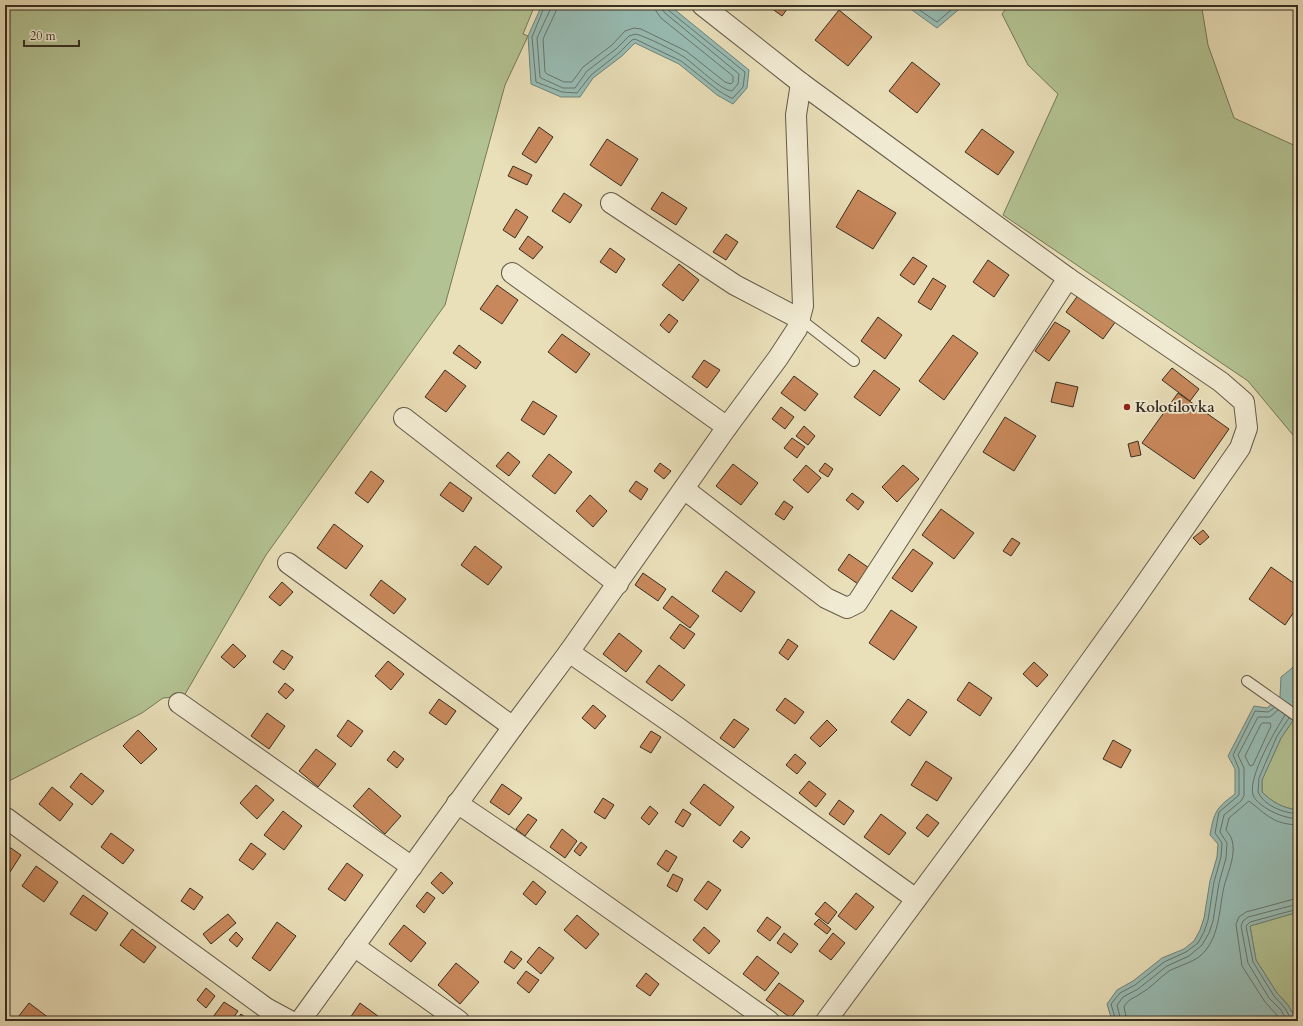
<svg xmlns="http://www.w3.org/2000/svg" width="1303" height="1026" font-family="Cardo,serif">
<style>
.green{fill:#b3c292;stroke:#75785a}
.water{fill:#98bcb4;stroke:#71837a}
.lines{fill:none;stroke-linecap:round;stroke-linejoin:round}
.shore{stroke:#68756c;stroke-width:1}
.building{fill:#c8885b;stroke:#372e23}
.service-casing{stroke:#645a48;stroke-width:12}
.minor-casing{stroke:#645a48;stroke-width:22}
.service{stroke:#f1ead2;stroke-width:10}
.minor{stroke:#f1ead2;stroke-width:20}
.poi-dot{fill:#8f2418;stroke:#f1ead2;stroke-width:1.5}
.labels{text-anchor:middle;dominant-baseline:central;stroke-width:3.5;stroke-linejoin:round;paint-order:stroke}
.poi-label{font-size:15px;font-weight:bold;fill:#372e23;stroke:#f1ead2;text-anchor:start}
</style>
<rect width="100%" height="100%" fill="#e9dfb9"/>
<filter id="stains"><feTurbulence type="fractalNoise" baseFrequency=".005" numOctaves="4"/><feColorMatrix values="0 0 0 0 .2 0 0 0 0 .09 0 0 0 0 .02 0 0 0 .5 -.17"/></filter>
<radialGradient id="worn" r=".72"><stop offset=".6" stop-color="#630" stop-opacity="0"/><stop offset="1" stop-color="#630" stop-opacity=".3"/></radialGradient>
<!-- green -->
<g class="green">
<polygon points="5,5 535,5 523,34 528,36 505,85 445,305 266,555 184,696 163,698 142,713 5,783"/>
<polygon points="1009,5 1192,5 1202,9 1208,45 1234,118 1298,147 1298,441 1248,381 1003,215 1058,94 1028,65 1002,14"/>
<path d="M1298,709V810C1283,808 1273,803 1262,792V780L1281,738L1294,719Z"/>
<polygon points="1298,912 1298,1021 1297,1021 1288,1005 1277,993 1256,960 1250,926"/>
</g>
<!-- water -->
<g class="water">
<polygon points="544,5 669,5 749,70 747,88 733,104 717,95 679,64 635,43 622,56 593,78 580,97 561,97 531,84 528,36 541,7"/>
<polygon points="905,5 964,5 937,28"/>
<path d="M1298,661V709L1294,719L1281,738L1262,780V792C1273,803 1283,808 1298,810V912L1250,926L1256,960L1277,993L1288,1005L1297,1021H1112L1107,1004L1117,990L1133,981L1162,958L1184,949L1194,941L1200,930L1204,918L1210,881L1217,857L1218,844L1210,835C1214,812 1216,808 1235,794V769L1228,756L1254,706L1267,708L1280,697L1281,677L1291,669Z"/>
</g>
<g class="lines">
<!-- shore -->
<g class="shore">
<polyline points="545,5 532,37 536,82 562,92 577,93 591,75 619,53 632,40 635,39 681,61 719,91 731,98 733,98 743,87 745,72 668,10 667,5"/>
<path d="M550,5V10L537,38L540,77L541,78L563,88H575L587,71L616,49L629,36L636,34C647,37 675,51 684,57C696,65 720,90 732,91L738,84L739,74L665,13L662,9V5"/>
<polyline points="556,5 556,11 543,39 545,72 547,74 564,82 572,82 583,67 612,45 625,31 634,28 641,29 686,51 725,82 731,84 733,82 733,76 661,18 656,11 655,5"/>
<polyline points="912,5 937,22 957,5"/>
<path d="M1285,715C1275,731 1248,776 1253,795C1255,801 1264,807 1269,810C1278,815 1287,818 1298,819"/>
<path d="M1289,718L1277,736L1259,778L1258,792C1264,806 1284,813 1298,814"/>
<polygon points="1263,723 1270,723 1271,726 1253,765 1250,766 1245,756 1261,724"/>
<polyline points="1116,1021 1111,1004 1120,993 1135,985 1164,962 1186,952 1198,943 1204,932 1208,920 1214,882 1221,857 1222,843 1215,833 1219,812 1239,795 1239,769 1233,755 1255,711 1268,712 1274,708"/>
<polyline points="1121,1021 1117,1005 1123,997 1138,989 1167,966 1189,956 1202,945 1209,933 1213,921 1219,883 1226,858 1227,843 1220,832 1224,815 1241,801 1244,796 1244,768 1238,755 1258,717 1270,717 1278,710"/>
<path d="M1127,1021L1124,1007C1127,1000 1134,998 1140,994C1151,988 1159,978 1169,971C1182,964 1197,962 1206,950C1221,930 1219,905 1225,883C1229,870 1236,854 1232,840C1231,836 1228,833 1226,830L1229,818L1249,801C1267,815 1273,824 1298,825"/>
<polyline points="1280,1021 1276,1014 1265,1002 1242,966 1236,924 1239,917 1246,912 1298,898"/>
<polyline points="1287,1021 1281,1010 1269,998 1248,963 1241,926 1243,921 1248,917 1298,904"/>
<polyline points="1292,1021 1285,1008 1274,996 1253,962 1246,926 1250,922 1298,909"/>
</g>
</g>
<!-- building -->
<g class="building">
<polygon points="767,5 790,5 782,16"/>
<polygon points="839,10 872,37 848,66 815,40"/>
<polygon points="912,62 940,84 917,113 889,91"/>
<polygon points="539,127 553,137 536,163 522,154"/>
<polygon points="982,129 1014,152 998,175 965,152"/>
<polygon points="607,139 638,159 621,186 590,165"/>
<polygon points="513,166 532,175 527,185 508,176"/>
<polygon points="858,190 896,213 873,249 836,227"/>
<polygon points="662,192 687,208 676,225 651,209"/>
<polygon points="564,193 582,205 570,223 552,211"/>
<polygon points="516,209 528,217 515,238 503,230"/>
<polygon points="726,234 738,242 726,260 713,252"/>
<polygon points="528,236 543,247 533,259 519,249"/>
<polygon points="610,248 625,259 616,273 600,262"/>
<polygon points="913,257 927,266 914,285 900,275"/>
<polygon points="988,260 1009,275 994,297 973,282"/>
<polygon points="679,264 699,280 683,301 662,285"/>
<polygon points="933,278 946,286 931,310 918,302"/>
<polygon points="497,285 518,300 502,324 480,309"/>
<polygon points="1079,294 1116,321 1103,339 1066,312"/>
<polygon points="669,314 678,321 669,333 660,325"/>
<polygon points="878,317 902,335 885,359 861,341"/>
<polygon points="1055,322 1070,331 1049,361 1035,351"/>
<polygon points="562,334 590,354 576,373 548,352"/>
<polygon points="953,335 978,353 944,400 919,381"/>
<polygon points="459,345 481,362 476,369 453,353"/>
<polygon points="704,360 720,370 707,388 692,377"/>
<polygon points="1172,368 1199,389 1190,401 1162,380"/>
<polygon points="445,370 466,386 446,412 425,397"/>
<polygon points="874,370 900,389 880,416 854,397"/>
<polygon points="794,376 818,394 805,411 781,393"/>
<polygon points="1056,382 1078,387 1073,407 1051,402"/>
<polygon points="1178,393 1229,429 1194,479 1142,443"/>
<polygon points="533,401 557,416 544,435 521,420"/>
<polygon points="781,407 794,417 785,429 772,419"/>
<polygon points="1005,417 1036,436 1014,471 983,452"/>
<polygon points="804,426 815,436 808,445 796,436"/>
<polygon points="792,438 805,447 797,458 784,448"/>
<polygon points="1138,441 1141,455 1131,457 1128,444"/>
<polygon points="508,452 520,462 509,476 496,466"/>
<polygon points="549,454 572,472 555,494 532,476"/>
<polygon points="660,463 671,471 664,479 654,471"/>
<polygon points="825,463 833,469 828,477 819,471"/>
<polygon points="733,464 758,483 741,505 716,486"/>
<polygon points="806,465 821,478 808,493 793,480"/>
<polygon points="903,465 919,479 897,502 882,487"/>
<polygon points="371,471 384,481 368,503 355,493"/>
<polygon points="636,481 648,489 641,500 629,491"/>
<polygon points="450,482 472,498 463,512 440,495"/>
<polygon points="852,493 864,502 858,510 846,500"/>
<polygon points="590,495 607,511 593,527 576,511"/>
<polygon points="784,501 793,507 784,520 775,514"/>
<polygon points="941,509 974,533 954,559 922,535"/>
<polygon points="334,524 363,546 346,569 317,548"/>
<polygon points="1203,530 1209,537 1200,545 1193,538"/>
<polygon points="1012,538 1020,543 1011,556 1003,551"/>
<polygon points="475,546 502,567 488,585 461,565"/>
<polygon points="913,549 933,563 912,592 892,578"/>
<polygon points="849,554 869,568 858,584 838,570"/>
<polygon points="1271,567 1298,586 1298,606 1285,625 1249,599"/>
<polygon points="726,571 755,592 741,612 712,591"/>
<polygon points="643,573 666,589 658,601 635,585"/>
<polygon points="381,580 406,599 394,614 370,595"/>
<polygon points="282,582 293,592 280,606 269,597"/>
<polygon points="672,596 699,616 690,628 663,608"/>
<polygon points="891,610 917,627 894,660 869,643"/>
<polygon points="680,624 695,634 684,649 670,638"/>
<polygon points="619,633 642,651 626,672 603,654"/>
<polygon points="788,639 798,646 788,660 779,653"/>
<polygon points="233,644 246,656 234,668 221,657"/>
<polygon points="282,650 293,657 284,670 273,662"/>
<polygon points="388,661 404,674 391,690 375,676"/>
<polygon points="1034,662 1048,675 1037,687 1023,674"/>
<polygon points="659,665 685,685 672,701 646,682"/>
<polygon points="969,682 992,698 980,716 957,700"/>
<polygon points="285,683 294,690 286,699 278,692"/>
<polygon points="785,698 804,712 795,724 776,710"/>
<polygon points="439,699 456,711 446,725 429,713"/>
<polygon points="908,699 927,712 910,736 891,722"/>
<polygon points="593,705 606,716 595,729 582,718"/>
<polygon points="267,713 285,726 269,749 251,736"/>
<polygon points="734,719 749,729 734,748 720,738"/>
<polygon points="348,720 363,731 351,747 337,736"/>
<polygon points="827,720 837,730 820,747 810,738"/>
<polygon points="138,730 157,749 141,764 123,746"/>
<polygon points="651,731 661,737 651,753 640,747"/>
<polygon points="1113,740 1131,750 1121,768 1103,759"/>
<polygon points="316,749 336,764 318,787 299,771"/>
<polygon points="394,751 404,759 397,768 387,760"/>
<polygon points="795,754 806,763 797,774 786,765"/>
<polygon points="926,761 952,778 937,801 911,785"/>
<polygon points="81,773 104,791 92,805 70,787"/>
<polygon points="809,781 826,794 816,807 799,793"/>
<polygon points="502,784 522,798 509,815 490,802"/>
<polygon points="704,784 734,807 720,826 690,803"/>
<polygon points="256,785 274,800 257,819 240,803"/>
<polygon points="52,787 73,804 60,821 39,804"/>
<polygon points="369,788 401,816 385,834 353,806"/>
<polygon points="603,798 614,805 605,819 594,812"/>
<polygon points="839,800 854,811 844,825 829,814"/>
<polygon points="650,806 658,813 649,825 641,818"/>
<polygon points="683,809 691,814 683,827 675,822"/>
<polygon points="283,811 302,826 284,850 264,835"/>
<polygon points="528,814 537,820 525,836 516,829"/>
<polygon points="881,814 906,833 889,855 864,837"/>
<polygon points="927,814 939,823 928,837 916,828"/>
<polygon points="562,829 577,841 565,858 550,847"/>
<polygon points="741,831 750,838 742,848 733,841"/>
<polygon points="111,833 134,850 123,864 101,847"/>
<polygon points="581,842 587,847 580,856 574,851"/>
<polygon points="251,843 266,854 253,870 239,860"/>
<polygon points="5,844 21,855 10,872 5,869"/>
<polygon points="666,850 677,857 668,872 657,864"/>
<polygon points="347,863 363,875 345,901 328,889"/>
<polygon points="36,866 58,882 44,902 22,886"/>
<polygon points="441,872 453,883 443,894 431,883"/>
<polygon points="673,874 683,879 677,892 667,886"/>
<polygon points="533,881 546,892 536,905 523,894"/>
<polygon points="708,881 721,890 707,910 694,900"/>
<polygon points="190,888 203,897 194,910 181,901"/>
<polygon points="427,892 435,898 424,913 416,906"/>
<polygon points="856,893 874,907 856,930 838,916"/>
<polygon points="83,895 108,913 96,931 70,914"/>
<polygon points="825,902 837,912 828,924 815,914"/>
<polygon points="228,914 236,923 211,944 203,934"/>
<polygon points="577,915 599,934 586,949 564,930"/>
<polygon points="767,917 781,927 770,941 757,931"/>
<polygon points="819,919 831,929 827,934 814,924"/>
<polygon points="277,922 296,936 270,971 252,958"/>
<polygon points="404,925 426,943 411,962 389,944"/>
<polygon points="704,927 720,941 709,954 693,940"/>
<polygon points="132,929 156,947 144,963 120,945"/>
<polygon points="236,932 243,939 237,947 229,940"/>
<polygon points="784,933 798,944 791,953 777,943"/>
<polygon points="833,933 845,943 831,960 819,951"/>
<polygon points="539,947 554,958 541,974 527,962"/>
<polygon points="511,951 522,959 514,969 504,962"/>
<polygon points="757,956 779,973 765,991 743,974"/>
<polygon points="456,963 479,982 460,1004 438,985"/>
<polygon points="526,971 539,980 529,993 517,983"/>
<polygon points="646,973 659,984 650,996 636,986"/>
<polygon points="779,983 804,1001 791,1018 766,1000"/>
<polygon points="206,988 215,996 206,1008 197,1000"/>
<polygon points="224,1002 238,1011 231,1021 219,1021 213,1017"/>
<polygon points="29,1003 49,1018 46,1021 15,1021"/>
<polygon points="360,1003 382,1019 380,1021 348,1021"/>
<polygon points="241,1014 250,1021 236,1021"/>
</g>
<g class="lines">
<defs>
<g id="service">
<polyline points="800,319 854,361"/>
<polyline points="1247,681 1298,717"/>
</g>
<g id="minor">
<polyline points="702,5 801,83 920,170 1068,278 1221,382 1244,402 1247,428 1240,448 1132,603 1023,755 826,1021"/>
<polyline points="611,203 735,285 800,319"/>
<polyline points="512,273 727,427"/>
<polyline points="404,418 618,584"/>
<polyline points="684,489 826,598 847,608 857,603 1068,278"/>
<polyline points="288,563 513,727"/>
<polyline points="569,652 677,727 916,899"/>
<polyline points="179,703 412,867"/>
<polyline points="457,803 544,862 769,1021"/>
<polyline points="6,818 266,1008 290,1021"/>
<polyline points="354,946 459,1021"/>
<polyline points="300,1021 513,727 569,652 727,427 778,358 797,329 803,306 796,115 801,83"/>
</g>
</defs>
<!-- service casing -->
<use href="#service" class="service-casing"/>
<!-- minor casing -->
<use href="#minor" class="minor-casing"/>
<!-- service -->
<use href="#service" class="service"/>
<!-- minor -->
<use href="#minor" class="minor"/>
</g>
<!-- markers -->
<circle class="poi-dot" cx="1127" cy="407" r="4"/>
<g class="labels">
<!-- poi labels -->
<g class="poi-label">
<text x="1135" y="407">Kolotilovka</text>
</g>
</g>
<!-- margin -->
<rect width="1303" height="1026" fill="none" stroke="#e9dfb9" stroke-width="20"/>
<rect x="6" y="6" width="1291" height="1014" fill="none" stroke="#372e23" stroke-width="2"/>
<rect x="10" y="10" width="1283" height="1006" fill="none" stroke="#372e23"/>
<!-- scale -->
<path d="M24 40v6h55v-6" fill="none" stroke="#372e23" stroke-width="2"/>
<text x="30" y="40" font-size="12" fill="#372e23" stroke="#f1ead2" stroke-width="3" paint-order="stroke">20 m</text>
<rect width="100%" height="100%" filter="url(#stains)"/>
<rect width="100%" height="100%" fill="url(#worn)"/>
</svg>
